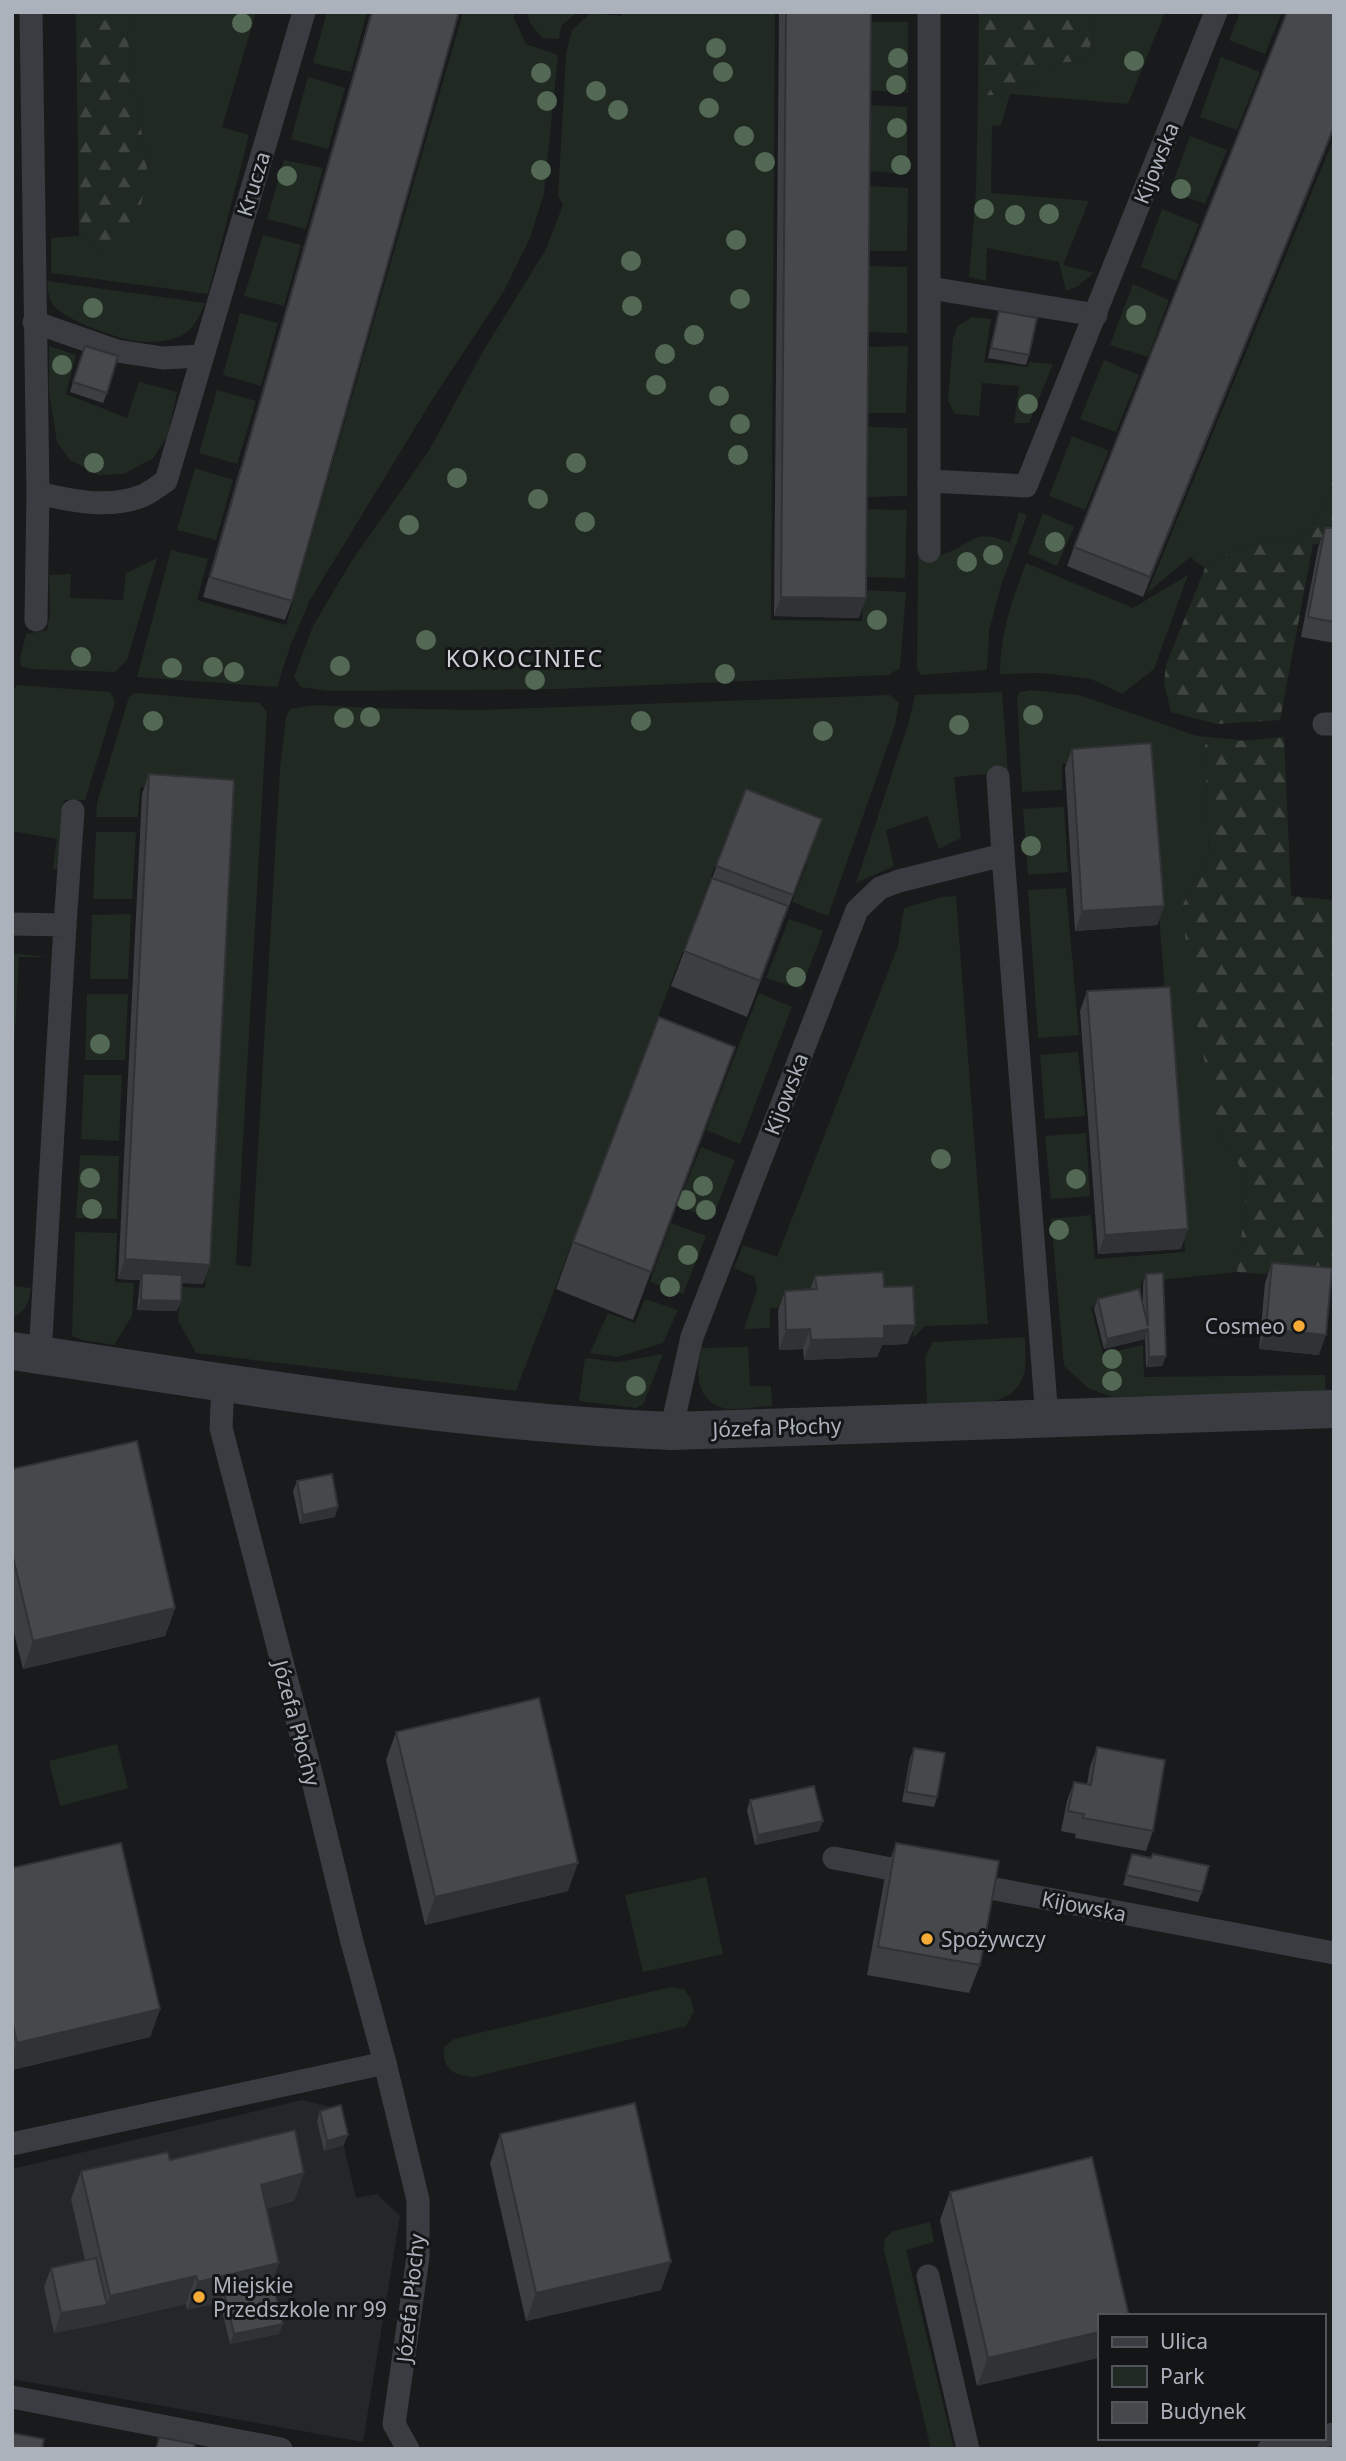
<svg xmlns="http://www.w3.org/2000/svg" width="1346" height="2461" font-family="'Noto Sans',sans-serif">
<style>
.built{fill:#252629}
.green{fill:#212a22}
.forest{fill:url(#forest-firs)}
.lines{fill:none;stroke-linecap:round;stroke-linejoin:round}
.service{stroke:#3a3c41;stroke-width:23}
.minor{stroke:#3a3c41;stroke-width:38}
.tree{fill:#536855}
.wall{fill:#3c3e41}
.shaded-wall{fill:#313235}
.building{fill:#46484c;stroke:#313235;stroke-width:2}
.poi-dot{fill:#f6ab37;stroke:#141517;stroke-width:2.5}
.labels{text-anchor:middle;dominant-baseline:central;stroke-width:6;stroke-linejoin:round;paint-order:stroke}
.street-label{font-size:21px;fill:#acb2bc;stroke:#141517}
.poi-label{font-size:21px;fill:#acb2bc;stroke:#141517;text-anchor:start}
.neighbourhood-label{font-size:23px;letter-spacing:2px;fill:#cdd0d7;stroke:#141517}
</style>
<defs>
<pattern id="forest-firs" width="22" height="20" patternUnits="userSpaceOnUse" patternTransform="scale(1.75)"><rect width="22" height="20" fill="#212a22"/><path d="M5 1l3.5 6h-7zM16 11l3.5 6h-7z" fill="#3f4640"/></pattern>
</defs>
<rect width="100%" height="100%" fill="#191a1c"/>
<!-- built -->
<polygon class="built" points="302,2100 335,2108 356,2198 377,2194 400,2216 363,2442 12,2379 12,2169"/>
<!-- green -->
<g class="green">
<polygon points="132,12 256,12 222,127 249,135 208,294 51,273 51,238 79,236 100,251 148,175 127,34"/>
<polygon points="327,12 367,12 351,72 313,63"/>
<polygon points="463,12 514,12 514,18 526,44 558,55 544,194 530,238 504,291 432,400 310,600 291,644 277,687 137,677 171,550 208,559 197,600 286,625"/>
<polygon points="527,12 577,12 561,26 559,39 542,38 530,23"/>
<polygon points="623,12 775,12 771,620 862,621 863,590 906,592 900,668 888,675 556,689 328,691 301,687 294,677 313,626 351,562 428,452 485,348 545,251 563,205 558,196 566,54 572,30 591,13 622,16"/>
<polygon points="1091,12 1165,12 1128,104 1010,94 1001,125 992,126 991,193 1089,201 1063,265 1094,273 1078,286 1066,291 1059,262 987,248 986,281 969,277 976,192 978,96 1010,94 1013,87 1040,81 1057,63 1086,60 1094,34"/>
<polygon points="1240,12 1282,12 1265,54 1229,40"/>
<polygon points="868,22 908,22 908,93 868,90"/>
<polygon points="1221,57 1260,72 1237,130 1200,117"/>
<polygon points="308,77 345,88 328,149 291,139"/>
<polygon points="868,105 907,107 907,174 867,171"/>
<polygon points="1190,136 1227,150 1205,204 1170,191"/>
<polygon points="1334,138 1334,469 1326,503 1306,535 1237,547 1205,568 1190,557 1147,593"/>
<polygon points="284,160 323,168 306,229 267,219"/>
<polygon points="867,186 908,188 907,251 867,251"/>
<polygon points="1162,209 1199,224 1176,281 1141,267"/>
<polygon points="263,235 301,245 284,306 244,296"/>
<polygon points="868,266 907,267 907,333 867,332"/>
<path d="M47,281L205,303C200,315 195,327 184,334C171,342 150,343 135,341C117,338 67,321 55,307C48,299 48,291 47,281Z"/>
<polygon points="1133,284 1169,300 1148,357 1110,345"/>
<polygon points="240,313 278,323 261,386 223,375"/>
<polygon points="972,317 991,319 984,362 1028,367 1029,362 1053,364 1029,423 1014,423 1019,386 982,383 979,416 955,414 948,401 953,338 958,326"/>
<polygon points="49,346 76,355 66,394 127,418 139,382 177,392 167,437 153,458 124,474 98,475 70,460 57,442 49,392"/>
<polygon points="908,346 906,413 866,413 866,347"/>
<polygon points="1104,360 1139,375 1116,432 1080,419"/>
<polygon points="217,390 256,401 237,464 199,453"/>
<polygon points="866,427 907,428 907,496 866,497"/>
<polygon points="1072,436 1109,451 1085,510 1049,496"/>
<polygon points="195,468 233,480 216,540 177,530"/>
<polygon points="863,509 907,510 905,578 864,577"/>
<path d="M1019,512L1027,515L1001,586L989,631L987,670L921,675L917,669L918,557C927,556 938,557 947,553C975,541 976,528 1010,543Z"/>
<polygon points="1043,513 1074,527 1057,566 1028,553"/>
<polygon points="157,558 127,660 115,672 32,669 21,666 20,659 26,634 47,630 50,613 49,575 71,574 70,598 123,600 126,573"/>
<path d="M1026,563L1133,608L1188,575L1154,669L1122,694L1091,679L1042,673L1000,674C1000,634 1012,600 1026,563Z"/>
<polygon points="17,685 110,692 115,702 85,800 64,800 61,869 53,869 57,839 12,831 12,691"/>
<polygon points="1031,690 1079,695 1197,736 1250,741 1205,744 1209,854 1182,906 1220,1134 1248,1180 1237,1272 1141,1282 1141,1296 1091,1307 1103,1354 1143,1345 1144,1377 1325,1375 1326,1391 1112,1397 1088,1388 1064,1366 1051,1219 1091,1215 1095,1259 1185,1252 1147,759 1062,764 1062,790 1022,792 1017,698 1020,692"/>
<polygon points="1002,692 1008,772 954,777 961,838 939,849 927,816 886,830 894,866 856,883 909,722 915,695"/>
<polygon points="135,693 260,703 267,712 236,1265 251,1267 280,769 286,717 290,709 316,705 372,708 478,710 890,695 899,703 895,725 828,916 792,902 807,864 728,832 516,1391 196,1353 178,1321 181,1287 205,1288 230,796 140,787 138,817 96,817 97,803 129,697"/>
<polygon points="1064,807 1068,872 1028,875 1023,809"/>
<polygon points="96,832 136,832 132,899 93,899"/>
<polygon points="1066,888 1079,1035 1038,1038 1028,890"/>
<polygon points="956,896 988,1324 925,1326 913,1338 911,1302 770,1308 770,1328 744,1329 757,1290 755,1277 734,1268 743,1245 777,1257 898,946 904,908 942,897"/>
<polygon points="131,914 128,979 90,979 92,915"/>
<polygon points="789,919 823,931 801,989 766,978"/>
<polygon points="12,953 49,957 19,957 12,1086"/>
<polygon points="759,993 792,1007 740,1144 706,1130"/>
<polygon points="87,994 128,994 125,1060 85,1060"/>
<polygon points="1078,1052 1085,1116 1045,1119 1040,1055"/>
<polygon points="84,1075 122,1075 119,1141 81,1139"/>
<polygon points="1086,1133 1090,1196 1051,1199 1045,1136"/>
<polygon points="701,1147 735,1160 712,1219 677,1206"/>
<polygon points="80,1155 119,1156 117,1219 76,1218"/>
<polygon points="671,1223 706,1236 683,1294 650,1282"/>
<polygon points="75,1232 117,1233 115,1282 134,1283 132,1316 114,1345 83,1340 72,1336"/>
<path d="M12,1286L31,1288C29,1304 26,1310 12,1318Z"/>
<polygon points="645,1299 678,1310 663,1343 617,1357 590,1353 608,1313 635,1323"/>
<path d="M1025,1337C1025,1349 1027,1365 1023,1377C1010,1412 957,1403 927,1404L925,1357L933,1342Z"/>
<path d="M748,1347L750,1386H771L772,1406C760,1406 734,1411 723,1408C694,1398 696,1372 702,1348Z"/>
<polygon points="663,1354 643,1405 636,1408 579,1401 585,1358 618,1362"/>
<polygon points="117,1744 128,1788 60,1806 49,1761"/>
<polygon points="706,1877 723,1954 643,1972 625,1895"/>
<path d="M671,1987L684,1989L691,1999L694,2012L686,2026L474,2077C453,2076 442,2069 444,2047L454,2039Z"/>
<polygon points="930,2222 934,2242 906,2250 954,2449 931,2449 884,2250 885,2239 893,2231"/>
</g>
<!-- forest -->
<g class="forest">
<polygon points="76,12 132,12 127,34 148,175 131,245 100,251 79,236"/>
<polygon points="979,12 1091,12 1094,34 1086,60 1057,63 1040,81 1013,87 1010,94 978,96"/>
<polygon points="1334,471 1334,543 1313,544 1280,720 1217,724 1171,712 1164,683 1166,665 1205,568 1237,547 1306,535 1326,503"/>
<polygon points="1284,737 1291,896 1334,900 1334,1279 1237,1272 1248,1180 1220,1134 1192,1001 1182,906 1209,854 1205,744"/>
</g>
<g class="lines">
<!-- service -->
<g class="service">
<polyline points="31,12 38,493 36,620"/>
<polyline points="930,288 1096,315"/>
<polyline points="34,322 117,351 163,358 201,356"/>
<polyline points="929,481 1026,486 1216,12"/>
<path d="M38,493C72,501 109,509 142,496C150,493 158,486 166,481L304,12"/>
<polyline points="929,551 929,12"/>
<polyline points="1324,724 1334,724"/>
<polyline points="998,777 1003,855"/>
<polyline points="12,924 65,925 40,1355"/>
<polyline points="65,925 73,811"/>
<polyline points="223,1383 221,1428 311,1773 351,1938 385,2063 418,2200 418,2257 394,2424 408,2449"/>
<polyline points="671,1431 692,1337 857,910 880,888 899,881 1003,855 1047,1418"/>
<polyline points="834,1858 917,1874"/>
<polyline points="964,1883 1334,1953"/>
<polyline points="12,2144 385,2063"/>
<polyline points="928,2276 968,2449"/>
<polyline points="12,2397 281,2449"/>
<polyline points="1323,2436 1334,2434"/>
<polyline points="1269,2449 1314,2438"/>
</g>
<!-- minor -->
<path class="minor" d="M12,1351C231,1383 450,1422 671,1431L1334,1409"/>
</g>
<!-- trees -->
<g class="tree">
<circle cx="242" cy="23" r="10"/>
<circle cx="716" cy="48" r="10"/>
<circle cx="898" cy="58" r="10"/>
<circle cx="1134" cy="61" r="10"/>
<circle cx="723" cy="72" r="10"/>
<circle cx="541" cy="73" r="10"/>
<circle cx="896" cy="85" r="10"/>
<circle cx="596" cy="91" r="10"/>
<circle cx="547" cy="101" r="10"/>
<circle cx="709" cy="108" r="10"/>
<circle cx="618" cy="110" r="10"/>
<circle cx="897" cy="128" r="10"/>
<circle cx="744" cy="136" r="10"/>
<circle cx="765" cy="162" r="10"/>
<circle cx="901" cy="165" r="10"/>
<circle cx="541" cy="170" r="10"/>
<circle cx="287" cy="176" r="10"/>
<circle cx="1181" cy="189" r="10"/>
<circle cx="984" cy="209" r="10"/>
<circle cx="1049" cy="214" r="10"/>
<circle cx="1015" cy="215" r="10"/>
<circle cx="736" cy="240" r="10"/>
<circle cx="631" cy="261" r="10"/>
<circle cx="740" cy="299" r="10"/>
<circle cx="632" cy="306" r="10"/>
<circle cx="93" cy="308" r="10"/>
<circle cx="1136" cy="315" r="10"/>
<circle cx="694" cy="335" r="10"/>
<circle cx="665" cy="354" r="10"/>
<circle cx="62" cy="365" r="10"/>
<circle cx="656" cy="385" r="10"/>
<circle cx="719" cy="396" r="10"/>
<circle cx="1028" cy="404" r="10"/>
<circle cx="740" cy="424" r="10"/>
<circle cx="738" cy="455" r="10"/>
<circle cx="94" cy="463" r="10"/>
<circle cx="576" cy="463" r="10"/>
<circle cx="457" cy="478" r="10"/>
<circle cx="538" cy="499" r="10"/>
<circle cx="585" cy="522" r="10"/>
<circle cx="409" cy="525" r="10"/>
<circle cx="1055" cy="542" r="10"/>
<circle cx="993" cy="555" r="10"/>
<circle cx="967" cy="562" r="10"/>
<circle cx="877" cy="620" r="10"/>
<circle cx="426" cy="640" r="10"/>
<circle cx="81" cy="657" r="10"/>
<circle cx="340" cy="666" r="10"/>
<circle cx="213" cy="667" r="10"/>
<circle cx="172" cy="668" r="10"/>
<circle cx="234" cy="672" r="10"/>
<circle cx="725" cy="674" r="10"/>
<circle cx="535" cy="680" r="10"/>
<circle cx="1033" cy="715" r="10"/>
<circle cx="370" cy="717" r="10"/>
<circle cx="344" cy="718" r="10"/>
<circle cx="153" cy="721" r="10"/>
<circle cx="641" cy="721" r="10"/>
<circle cx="959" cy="725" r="10"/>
<circle cx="823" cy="731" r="10"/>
<circle cx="1031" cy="846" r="10"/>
<circle cx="796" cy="977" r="10"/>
<circle cx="100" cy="1044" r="10"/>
<circle cx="941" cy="1159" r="10"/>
<circle cx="90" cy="1178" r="10"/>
<circle cx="1076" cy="1179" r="10"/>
<circle cx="703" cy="1186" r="10"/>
<circle cx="686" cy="1200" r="10"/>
<circle cx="92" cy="1209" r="10"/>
<circle cx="706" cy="1210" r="10"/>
<circle cx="1059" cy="1230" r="10"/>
<circle cx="688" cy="1255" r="10"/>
<circle cx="670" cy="1287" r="10"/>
<circle cx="1112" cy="1359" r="10"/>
<circle cx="1112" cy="1381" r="10"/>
<circle cx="636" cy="1386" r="10"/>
</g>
<!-- wall -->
<g class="wall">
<polygon points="371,12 459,12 292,601 285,620 203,597"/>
<polygon points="779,12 871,12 859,618 774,616"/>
<polygon points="1334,129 1143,597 1067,566 1074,547"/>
<polygon points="999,311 1029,355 1026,365 988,358 996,321"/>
<polygon points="81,356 107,393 103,403 70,392"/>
<polygon points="1325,528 1334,528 1334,643 1301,637 1318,548"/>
<polygon points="1072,749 1164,906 1157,925 1075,931 1065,768"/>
<polygon points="149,774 203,1284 181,1283 177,1311 137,1310 140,1280 118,1279 142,794"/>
<polygon points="746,789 822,819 747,1017 671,986"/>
<polygon points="1087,991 1181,1249 1098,1254 1080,1011"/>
<polygon points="735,1047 633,1320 556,1289 573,1242"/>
<polygon points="1272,1263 1319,1355 1259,1349 1265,1283"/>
<polygon points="1146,1274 1166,1356 1162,1366 1146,1367 1145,1339 1104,1349 1094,1309 1098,1299 1143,1308 1143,1284"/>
<polygon points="815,1276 884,1287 915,1325 907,1344 882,1345 877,1357 804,1360 803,1349 779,1350 778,1311 785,1291 810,1290"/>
<polygon points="12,1469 175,1608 165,1636 23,1669 12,1625"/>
<polygon points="297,1481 335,1517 300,1524 293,1491"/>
<polygon points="396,1732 568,1891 425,1925 386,1760"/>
<polygon points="1097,1747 1153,1831 1146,1851 1075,1838 1076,1834 1061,1831 1067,1801 1074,1782 1087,1784 1090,1767"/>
<polygon points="914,1748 937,1797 934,1807 902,1802 910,1758"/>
<polygon points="750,1800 823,1821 819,1831 755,1845 747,1810"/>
<polygon points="896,1843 980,1965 969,1993 867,1975 886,1871"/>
<polygon points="1132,1854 1151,1858 1202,1892 1198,1902 1123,1885"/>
<polygon points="12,1868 160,2009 150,2037 12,2070"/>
<polygon points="320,2111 344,2145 324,2151 317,2121"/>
<polygon points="500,2134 661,2290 526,2321 490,2163"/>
<polygon points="1092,2157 977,2386 940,2220 950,2192"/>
<polygon points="170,2160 304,2173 294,2201 266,2209 272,2281 279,2334 230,2344 220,2302 187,2310 186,2304 100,2324 54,2333 44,2287 51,2268 85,2260 71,2199 81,2171"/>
</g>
<!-- shaded-wall -->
<g class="shaded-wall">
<polygon points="1334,127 1334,129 1143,597 1150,577"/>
<polygon points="781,597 866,598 859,618 774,616"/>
<polygon points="1164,906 1157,925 1075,931 1082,911"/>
<polygon points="1188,1229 1181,1249 1098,1254 1105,1235"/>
<polygon points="125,1259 210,1265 203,1284 142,1280 142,1273 140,1280 118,1279"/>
<polygon points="141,1300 181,1301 177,1311 137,1310"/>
<polygon points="915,1325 907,1344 882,1345 877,1357 804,1360 811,1340 884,1326"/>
<polygon points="810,1329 803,1349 779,1350 786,1330"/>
<polygon points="1148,1329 1145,1339 1104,1349 1107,1339"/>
<polygon points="1266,1329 1326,1335 1319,1355 1259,1349"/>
<polygon points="1166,1356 1162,1366 1146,1367 1149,1357"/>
<polygon points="338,1507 335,1517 300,1524 303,1515"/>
<polygon points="175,1608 165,1636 23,1669 33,1641"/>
<polygon points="823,1821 819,1831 755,1845 758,1835"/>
<polygon points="578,1863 568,1891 425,1925 435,1897"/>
<polygon points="160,2009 150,2037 12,2070 12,2056 17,2043"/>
<polygon points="348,2135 344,2145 324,2151 327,2141"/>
<polygon points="304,2173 294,2201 251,2213 261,2185"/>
<polygon points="671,2262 661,2290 526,2321 536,2293"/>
<polygon points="279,2263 269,2291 224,2292 220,2302 187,2310 198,2282"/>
<polygon points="196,2276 186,2304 100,2324 54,2333 61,2313 107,2305 110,2296"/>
<polygon points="283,2324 279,2334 230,2344 234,2334"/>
<polygon points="1099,2332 1099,2358 977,2386 988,2358"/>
</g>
<!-- building -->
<g class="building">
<polygon points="372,12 459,12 292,601 210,577"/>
<polygon points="786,12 871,12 866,598 781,597"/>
<polygon points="1287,12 1334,12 1334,127 1150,577 1074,547"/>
<polygon points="999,311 1037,318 1029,355 991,348"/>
<polygon points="85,346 118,356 107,393 73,382"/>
<polygon points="1325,528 1334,528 1334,622 1308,617"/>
<polygon points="1151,743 1164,906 1082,911 1072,749"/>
<polygon points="149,774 234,780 210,1265 125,1259"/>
<polygon points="746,789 822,819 793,895 716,866"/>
<polygon points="712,878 788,906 760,981 684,951"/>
<polygon points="1170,987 1188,1229 1105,1235 1087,991"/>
<polygon points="659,1017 735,1047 651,1272 573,1242"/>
<polygon points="1272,1263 1332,1268 1326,1335 1266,1329"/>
<polygon points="883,1272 884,1287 913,1286 915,1325 884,1326 884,1338 811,1340 810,1329 786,1330 785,1291 817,1289 815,1276"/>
<polygon points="142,1273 182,1275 181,1301 141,1300"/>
<polygon points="1163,1273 1166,1356 1149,1357 1148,1329 1107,1339 1098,1299 1139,1289 1148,1326 1146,1274"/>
<polygon points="137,1441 175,1608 33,1641 12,1553 12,1469"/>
<polygon points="332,1474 338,1507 303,1515 297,1481"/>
<polygon points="539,1698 578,1863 435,1897 396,1732"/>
<polygon points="1097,1747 1165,1760 1153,1831 1083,1818 1084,1814 1068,1811 1074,1782 1091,1785"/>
<polygon points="914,1748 945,1753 937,1797 906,1792"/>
<polygon points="814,1786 823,1821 758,1835 750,1800"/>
<polygon points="121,1843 160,2009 17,2043 12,2022 12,1868"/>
<polygon points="896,1843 999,1861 980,1965 878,1947"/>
<polygon points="1132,1854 1151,1858 1153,1854 1209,1866 1202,1892 1126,1875"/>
<polygon points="635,2103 671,2262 536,2293 500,2134"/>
<polygon points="341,2105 348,2135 327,2141 320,2111"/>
<polygon points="295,2130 304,2173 261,2185 279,2263 198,2282 196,2276 110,2296 81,2171 168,2152 170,2160"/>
<polygon points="1092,2157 1129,2316 1099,2316 1099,2332 988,2358 950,2192"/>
<polygon points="96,2258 107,2305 61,2313 51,2268"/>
<polygon points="272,2281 283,2324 234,2334 224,2292"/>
<polygon points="12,2433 44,2439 42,2449 12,2449"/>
<polygon points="159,2437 195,2444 194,2449 156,2449"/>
</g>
<!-- markers -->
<g class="poi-dot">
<circle cx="1299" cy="1326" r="7"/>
<circle cx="927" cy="1939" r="7"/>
<circle cx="199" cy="2297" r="7"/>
</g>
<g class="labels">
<!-- street labels -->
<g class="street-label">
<text transform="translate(1156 163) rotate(-68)">Kijowska</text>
<text transform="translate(253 184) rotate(-73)">Krucza</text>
<text transform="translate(786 1094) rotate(-69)">Kijowska</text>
<text transform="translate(777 1427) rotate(-2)">Józefa Płochy</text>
<text transform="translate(297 1723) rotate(75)">Józefa Płochy</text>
<text transform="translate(1084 1906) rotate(11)">Kijowska</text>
<text transform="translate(410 2298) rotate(-84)">Józefa Płochy</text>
</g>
<!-- poi labels -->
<g class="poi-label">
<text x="1285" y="1326" text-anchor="end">Cosmeo</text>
<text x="941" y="1939">Spożywczy</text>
<text x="213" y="2285">Miejskie<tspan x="213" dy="24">Przedszkole nr 99</tspan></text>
</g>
<!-- neighbourhood labels -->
<g class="neighbourhood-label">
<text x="525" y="658">KOKOCINIEC</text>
</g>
</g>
<!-- border -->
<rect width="1346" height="2461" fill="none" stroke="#acb2bc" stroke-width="28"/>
<!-- legend -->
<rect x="1098" y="2314" width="228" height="126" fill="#141517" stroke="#515459" stroke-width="2"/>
<rect x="1112" y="2337" width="35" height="10" fill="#3a3c41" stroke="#515459" stroke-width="2"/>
<text x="1160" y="2349" font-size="21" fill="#acb2bc">Ulica</text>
<rect x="1112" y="2366" width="35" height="21" fill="#212a22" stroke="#515459" stroke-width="2"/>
<text x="1160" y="2384" font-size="21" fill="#acb2bc">Park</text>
<rect x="1112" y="2402" width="35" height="21" fill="#46484c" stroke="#515459" stroke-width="2"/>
<text x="1160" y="2419" font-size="21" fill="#acb2bc">Budynek</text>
</svg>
